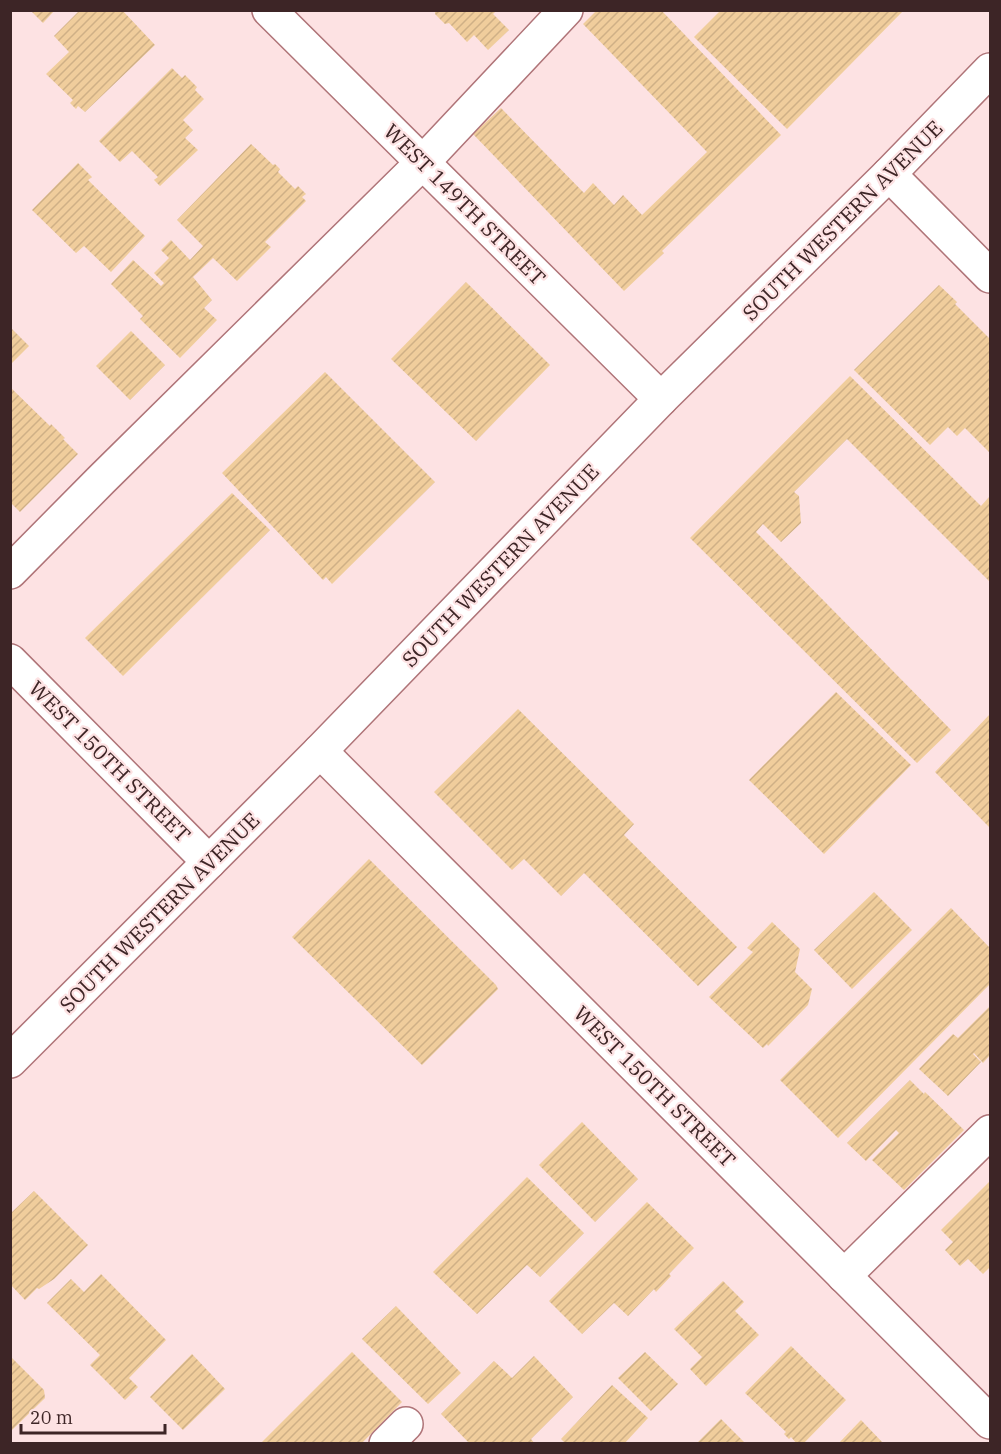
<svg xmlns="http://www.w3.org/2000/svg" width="1001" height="1454" font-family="'IBM Plex Serif',serif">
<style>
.building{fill:url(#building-hatch)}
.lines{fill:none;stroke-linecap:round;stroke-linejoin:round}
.minor-casing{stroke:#af7478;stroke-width:36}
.major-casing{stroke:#af7478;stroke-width:36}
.minor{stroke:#fff;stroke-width:33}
.major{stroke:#fff;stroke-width:33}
.labels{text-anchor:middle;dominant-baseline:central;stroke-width:4.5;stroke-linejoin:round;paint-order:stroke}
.street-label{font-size:21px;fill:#3d2526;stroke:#fde2e3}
</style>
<defs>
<pattern id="building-hatch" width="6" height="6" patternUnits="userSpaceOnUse" patternTransform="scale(1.5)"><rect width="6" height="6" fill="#f0cd9c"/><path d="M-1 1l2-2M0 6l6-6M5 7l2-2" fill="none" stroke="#cfb086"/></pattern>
</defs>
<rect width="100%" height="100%" fill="#fde2e3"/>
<!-- building -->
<g class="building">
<polygon points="30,10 55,10 43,23"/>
<polygon points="80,10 122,10 155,45 85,112 78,106 76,109 70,103 73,100 46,74 69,52 54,36"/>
<polygon points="435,10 497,10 493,14 509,30 488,50 474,35 467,42 449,23 445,24 435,14"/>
<polygon points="597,10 661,10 781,135 662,251 664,253 624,291 473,134 501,108 584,193 593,183 614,205 623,195 642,215 707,152 583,24"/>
<polygon points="721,10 904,10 787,129 694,37"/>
<polygon points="172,68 182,78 185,75 197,87 195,90 204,99 183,120 193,130 185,138 198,150 160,186 154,180 158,177 132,151 120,162 99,141"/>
<polygon points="251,144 273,165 275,164 280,169 278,172 295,189 298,186 306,194 302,197 306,201 265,242 271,247 237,281 213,258 193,277 212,300 204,308 217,320 180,358 140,319 143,316 111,284 133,260 161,286 164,283 154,273 169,258 161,250 171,240 190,260 203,246 177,220"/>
<polygon points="78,163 92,177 88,180 145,236 111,272 84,246 76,253 32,210"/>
<polygon points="466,282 550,365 476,441 391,359"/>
<polygon points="939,285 957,302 955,304 990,339 990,453 965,428 957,436 948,427 930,445 854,370"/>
<polygon points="10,327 29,346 10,365"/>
<polygon points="131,331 165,365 130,400 96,366"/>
<polygon points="325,372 435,482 332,584 326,577 323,580 222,473"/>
<polygon points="850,376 981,506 990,496 990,582 847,439 794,492 799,496 801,523 781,542 763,524 756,532 951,730 917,763 690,538"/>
<polygon points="10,387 50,426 51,424 65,438 63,439 78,454 20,512 10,502"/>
<polygon points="232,493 270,530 123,676 85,638"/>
<polygon points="836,692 911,765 824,854 749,780"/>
<polygon points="518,709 634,824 624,835 737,947 698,986 584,873 561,896 524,859 512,870 434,792"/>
<polygon points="990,714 990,828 935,772"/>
<polygon points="369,859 496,985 498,989 422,1065 292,937"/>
<polygon points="874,892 912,930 852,989 814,950"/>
<polygon points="951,908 990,948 990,984 838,1138 780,1080"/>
<polygon points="772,922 800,949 795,972 812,989 808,1005 768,1046 767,1044 763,1048 709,997 753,952 747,948"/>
<polygon points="990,1006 990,1055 983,1063 974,1053 973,1054 981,1062 948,1096 919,1069 953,1034 958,1038"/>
<polygon points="910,1080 924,1094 925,1092 964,1130 904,1190 872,1160 899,1133 896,1130 866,1161 847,1143"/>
<polygon points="582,1122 638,1179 595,1222 539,1165"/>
<polygon points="527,1177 584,1233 540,1277 527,1265 477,1314 433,1272"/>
<polygon points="990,1181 990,1267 983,1274 968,1259 960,1266 945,1250 953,1242 941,1230"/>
<polygon points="34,1191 88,1245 54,1279 39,1289 37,1288 25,1300 10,1284 10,1214"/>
<polygon points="647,1202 694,1248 669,1274 671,1276 656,1292 654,1289 628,1316 614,1303 582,1334 549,1301"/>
<polygon points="101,1274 166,1340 129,1378 138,1387 125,1400 90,1365 100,1355 47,1303 71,1279 84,1292"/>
<polygon points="723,1281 744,1302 735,1311 759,1335 706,1386 690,1369 702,1357 674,1329"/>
<polygon points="396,1306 461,1373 428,1404 362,1339"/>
<polygon points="791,1346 846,1400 803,1444 797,1444 791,1437 789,1439 784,1434 786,1432 745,1393"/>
<polygon points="352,1352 402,1402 361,1444 260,1444"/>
<polygon points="645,1352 678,1384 651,1411 618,1378"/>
<polygon points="192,1354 225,1389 183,1430 150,1397"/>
<polygon points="10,1356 44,1390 45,1398 10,1432"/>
<polygon points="534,1356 573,1397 531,1439 535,1444 470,1444 441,1414 494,1361 512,1378"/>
<polygon points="612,1385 648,1418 624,1444 566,1444 561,1439"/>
<polygon points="721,1419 746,1444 696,1444"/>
<polygon points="861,1420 884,1444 838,1444"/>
</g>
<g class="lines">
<defs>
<g id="minor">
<polyline points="269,10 661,399"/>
<polyline points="889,174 990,276"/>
<polyline points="10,572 101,480 423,162 566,10"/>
<polyline points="10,661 209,862"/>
<polyline points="320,751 990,1422"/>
<polyline points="844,1276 990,1132"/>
<polyline points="386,1444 406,1424"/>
</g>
<polyline id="major" points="10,1061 320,751 661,399 889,174 990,70"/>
</defs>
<!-- minor casing -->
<use href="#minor" class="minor-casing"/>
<!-- major casing -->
<use href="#major" class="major-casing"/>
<!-- minor -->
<use href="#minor" class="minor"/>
<!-- major -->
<use href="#major" class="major"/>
</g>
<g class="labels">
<!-- street labels -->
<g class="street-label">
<text transform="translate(465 204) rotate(45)">WEST 149TH STREET</text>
<text transform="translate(842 220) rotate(-45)">SOUTH WESTERN AVENUE</text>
<text transform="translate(500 565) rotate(-46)">SOUTH WESTERN AVENUE</text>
<text transform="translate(110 761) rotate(45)">WEST 150TH STREET</text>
<text transform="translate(159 912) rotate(-45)">SOUTH WESTERN AVENUE</text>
<text transform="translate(655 1086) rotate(45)">WEST 150TH STREET</text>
</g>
</g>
<!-- border -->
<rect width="1001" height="1454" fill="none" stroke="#3d2526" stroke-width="24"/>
<!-- scale -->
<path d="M21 1424v9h144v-9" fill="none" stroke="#3d2526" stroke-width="3"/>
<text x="30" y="1424" font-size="18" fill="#3d2526" stroke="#fde2e3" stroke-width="4.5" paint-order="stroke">20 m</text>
</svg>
